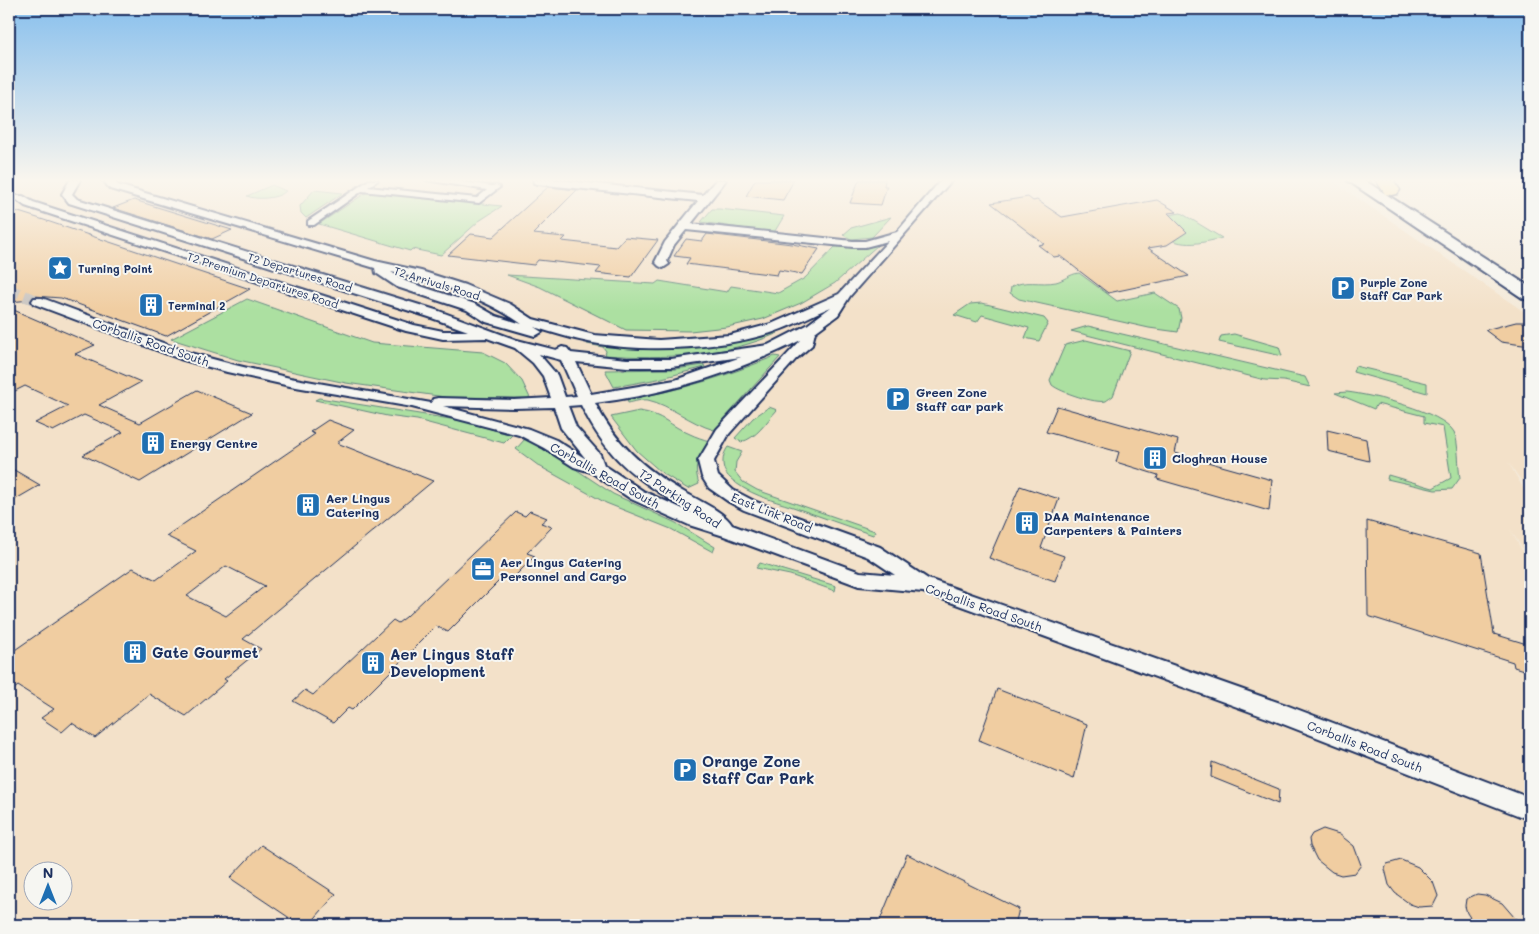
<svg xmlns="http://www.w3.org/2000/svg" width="1539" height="934" font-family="Mali,sans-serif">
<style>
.built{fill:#f3e1c9;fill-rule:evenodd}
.green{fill:#ace0a1;stroke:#648880}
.building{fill:#f0cda1;stroke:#1b2f5e;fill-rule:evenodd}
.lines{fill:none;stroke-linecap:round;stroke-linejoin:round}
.minor-tunnel{stroke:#c9c5c1;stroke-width:11;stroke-dasharray:11 5.5;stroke-linecap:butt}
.pedestrian-casing{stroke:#1b2f5e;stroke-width:4}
.minor-casing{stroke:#1b2f5e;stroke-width:4}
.secondary-casing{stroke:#1b2f5e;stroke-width:4}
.motorway-casing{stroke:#1b2f5e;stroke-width:3}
.pedestrian{fill:#f6f6f2;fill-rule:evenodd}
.minor{fill:#f6f6f2;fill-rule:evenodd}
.secondary{fill:#f6f6f2;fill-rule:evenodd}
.motorway{fill:#fadf96;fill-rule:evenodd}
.labels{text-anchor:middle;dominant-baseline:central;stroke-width:4;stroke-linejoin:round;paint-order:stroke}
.far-poi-label{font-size:11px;font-weight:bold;fill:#1b2f5e;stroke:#f6f6f2;text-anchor:start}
.far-street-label{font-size:11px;fill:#1b2f5e;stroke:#f6f6f2}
.street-label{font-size:12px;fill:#1b2f5e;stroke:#f6f6f2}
.poi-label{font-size:12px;font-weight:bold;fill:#1b2f5e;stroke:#f6f6f2;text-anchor:start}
.near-poi-label{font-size:15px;font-weight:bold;fill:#1b2f5e;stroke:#f6f6f2;text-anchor:start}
</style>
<rect width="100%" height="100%" fill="#f4eada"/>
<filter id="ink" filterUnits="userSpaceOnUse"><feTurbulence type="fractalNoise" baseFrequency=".02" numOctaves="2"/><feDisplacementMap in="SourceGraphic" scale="10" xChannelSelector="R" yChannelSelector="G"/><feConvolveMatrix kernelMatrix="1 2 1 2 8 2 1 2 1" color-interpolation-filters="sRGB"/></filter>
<g filter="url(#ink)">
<!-- built -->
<g class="built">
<path d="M9,180H1331L1523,311L1530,313V493L1508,462L1529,498L1528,499H1530V560L1510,529L1530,565V925H9ZM32,872H62V902H32Z"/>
<polygon points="1446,180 1494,180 1503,185 1459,187"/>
</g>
<!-- green -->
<g class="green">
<path d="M272,185L286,191C278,199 256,200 247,196Z"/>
<polygon points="314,190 343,193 306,218 301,213 300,206"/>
<polygon points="367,192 502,206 479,221 441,255 412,249 410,251 319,224"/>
<polygon points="712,209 719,209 784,216 775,231 760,231 701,222"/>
<path d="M1181,213L1222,238C1183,248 1176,245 1143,224L1150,218Z"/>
<polygon points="891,217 872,237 851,239 843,235 851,228"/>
<polygon points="878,245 835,283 801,303 763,319 727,327 690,331 626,330 540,287 507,275 655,284 659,281 727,292 731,286 778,293 805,278 835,247 856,248"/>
<path d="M1079,273L1117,301L1155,293L1179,309L1181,318L1178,332L1149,328L1019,299L1010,293L1011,287C1024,279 1041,285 1056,282C1064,280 1070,274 1079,273Z"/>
<polygon points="247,299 372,343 483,352 505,363 522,381 530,398 445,397 346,383 238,360 171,339"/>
<polygon points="982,303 1044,318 1048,323 1039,341 1025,338 1029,328 982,315 977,322 954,315 970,304"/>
<polygon points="1088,326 1305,377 1310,387 1284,381 1265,380 1071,331"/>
<path d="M778,333C724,357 664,359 605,355L606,351L603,347L587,344L589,342C653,352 715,350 778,333Z"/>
<polygon points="1234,334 1279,347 1282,356 1219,342 1221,336"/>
<path d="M1086,340L1130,351L1113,396C1112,397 1107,400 1106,401C1096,404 1060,392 1052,385L1050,380L1065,345Z"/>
<path d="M775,356L780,357L714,430C690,423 670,405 648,400C642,399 634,402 628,403L627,399C679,391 727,376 775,356Z"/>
<polygon points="704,365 705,367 658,379 614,387 605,370 675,369"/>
<polygon points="1355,366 1427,383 1427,393 1353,372"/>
<path d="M1347,392C1372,395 1442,411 1454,432C1459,442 1458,467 1460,478L1452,489L1435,490L1387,479L1388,475L1433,488L1451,478L1443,427L1424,423V416L1377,404L1374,409L1335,393Z"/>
<polygon points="319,398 463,421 512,435 504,443 417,420 387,416 315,400"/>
<path d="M769,407L777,410C766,422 757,438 741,442L735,438L753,418Z"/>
<path d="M639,411C663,414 670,426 690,434C696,437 703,439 709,441C698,457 693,464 699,484L688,489L662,473L637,451L611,417Z"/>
<polygon points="525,439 550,452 613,494 676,523 715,547 713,552 671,529 606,503 539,466 516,449"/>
<path d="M728,447L742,452L736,462L735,472L743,482L757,490L875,531L873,535C846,526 819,516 793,507C771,500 747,494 730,478C721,470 721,456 728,447Z"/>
<polygon points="760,563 836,586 835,591 790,575 756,568"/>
</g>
<!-- building -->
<g class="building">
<polygon points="755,180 794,180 783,200 746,196"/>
<polygon points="859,180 885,180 884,186 887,186 881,205 850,203"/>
<polygon points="548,187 577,190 533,234 566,237 562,241 616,247 625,237 658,240 631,277 596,273 601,267 538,260 534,265 448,255 471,234 493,237"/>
<polygon points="1028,197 1033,201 1037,200 1062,217 1157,200 1177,212 1168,213 1187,232 1167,245 1148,248 1189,276 1108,293 1060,256 1054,257 1038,245 1044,244 991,203"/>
<polygon points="134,200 193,218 232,230 212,239 113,208"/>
<polygon points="9,209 44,220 250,289 166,336 61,298 34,296 31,300 9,302"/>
<polygon points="707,234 792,244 819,249 802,274 779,270 777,275 686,264 690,258 674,256 686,239 702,241"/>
<polygon points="9,308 95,345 75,354 141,382 99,405 140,423 197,390 252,413 140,482 83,455 123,432 84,415 53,431 35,423 68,406 25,386 9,394"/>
<polygon points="1516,322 1530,322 1530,346 1501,342 1485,330"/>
<polygon points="1057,406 1178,440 1175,453 1272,480 1269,511 1157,479 1158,475 1116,462 1119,452 1046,432"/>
<path d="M328,420L354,430L337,443L433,481L243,639L261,649L224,679L227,681L186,716L149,694L95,738L72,723L62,732L41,718L54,709L18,686L9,693V654L133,568L156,580L196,551L166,536L315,434L310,432ZM226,566L265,586L226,616L187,596Z"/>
<polygon points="1327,430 1366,439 1369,461 1328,451"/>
<polygon points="9,467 40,485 9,503"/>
<polygon points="1020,486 1059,499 1041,548 1064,556 1055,581 989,558"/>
<polygon points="530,511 547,518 541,523 552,527 527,553 535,556 512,579 504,576 448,632 436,626 352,710 348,708 333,723 293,701 305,690 313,695 393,620 398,623 406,617 516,512 525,516"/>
<polygon points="1367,521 1481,553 1494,634 1530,645 1530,672 1514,667 1513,662 1368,616"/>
<polygon points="997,689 1087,724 1074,779 979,740"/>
<polygon points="1212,762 1279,789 1278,804 1211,777"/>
<polygon points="1323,829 1339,834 1354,846 1361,865 1355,873 1341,875 1332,872 1317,860 1310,846 1309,839 1312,834"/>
<polygon points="261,845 336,894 309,925 300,925 230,878"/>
<polygon points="907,854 1019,909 1015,925 878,925"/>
<polygon points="1401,860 1418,867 1433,882 1438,896 1433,906 1419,907 1410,904 1395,893 1389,885 1385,869 1387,864"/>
<polygon points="1477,894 1485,895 1502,903 1521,925 1475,925 1467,913 1465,906 1466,899"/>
</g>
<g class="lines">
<!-- minor-tunnel -->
<polyline class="minor-tunnel" points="9,290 38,301"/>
<defs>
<polygon id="pedestrian" points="369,180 378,180 368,187 477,198 487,190 426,180 448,180 492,186 496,185 500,187 479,203 362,191 314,225 308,225 308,221"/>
<path id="minor" d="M70,180H80L72,194L77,199L439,311L517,340L556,350L562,347L567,348L571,353L627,359H671L768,345L807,325L831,307C814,314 798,323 782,329C731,349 647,353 593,343C573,339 553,333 534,327L542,332L535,336L486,322L467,310L397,287L376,273L375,268L110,189L103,180H114L118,185L375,261L421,271L465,285L510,304L533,319L594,335L659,340L730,335L771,324L839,294L888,241L865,247H853L686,230L674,245L667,261L669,264L663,268L659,266L655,262L665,242L698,201L537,184L534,183L533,180H558L703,195L716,180H726L691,224L853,241H865L897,232L941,180H952L850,296L838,315L815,332L812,345L796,359L729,434L714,461L718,476L733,490L756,502L880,547L928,579L1286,705L1530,798V820L1270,719L923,592L859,586L724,536L689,525L631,499L591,472L574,467L544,448L519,435L412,407L290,386L227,372L180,359L34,304L32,301L34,298H42L190,353L235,365L290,378L431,403L433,399L438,398L514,400L551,398L543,376L533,363L515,348L487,338L443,339L406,331L25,206L14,198L15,196H23L33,202L414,325L443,331H468L429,317L69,203L62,194ZM391,272C437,282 483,297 522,324L496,316L475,304L405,281ZM801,340L717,429L698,461L702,477L709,488L729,502L744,510L868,557L895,575L860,572L732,525C725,512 696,499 682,491C644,469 615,443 595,403C668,394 735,373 801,340ZM539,354L561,360L577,396L565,397L557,375ZM741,357L675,380L591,394L576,362L627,367H671ZM581,405C610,464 638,479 692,513L643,491L604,465L600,454L576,427L568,406ZM443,406L514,408L554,407L561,428L586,459L556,440L529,429Z"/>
<polygon id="secondary" points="1347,180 1364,180 1530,287 1530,300 1524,299"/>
<polygon id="motorway" points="1376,180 1393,180 1400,190 1397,194 1391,195 1385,194"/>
</defs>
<!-- pedestrian casing -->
<use href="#pedestrian" class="pedestrian-casing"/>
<!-- minor casing -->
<use href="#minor" class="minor-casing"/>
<!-- secondary casing -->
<use href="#secondary" class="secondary-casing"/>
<!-- motorway casing -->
<use href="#motorway" class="motorway-casing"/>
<!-- pedestrian -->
<use href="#pedestrian" class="pedestrian"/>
<!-- minor -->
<use href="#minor" class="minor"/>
<!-- secondary -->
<use href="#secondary" class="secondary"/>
<!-- motorway -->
<use href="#motorway" class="motorway"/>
</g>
</g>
<!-- sky -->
<linearGradient id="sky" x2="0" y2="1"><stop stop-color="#87bfed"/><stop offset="0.58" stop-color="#faf6ee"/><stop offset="1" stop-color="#faf6ee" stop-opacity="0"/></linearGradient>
<rect width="1539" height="311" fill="url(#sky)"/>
<!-- icons -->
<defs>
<symbol id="sight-square" viewBox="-11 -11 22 22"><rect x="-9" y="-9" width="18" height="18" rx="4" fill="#1f6fb2" stroke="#f6f6f2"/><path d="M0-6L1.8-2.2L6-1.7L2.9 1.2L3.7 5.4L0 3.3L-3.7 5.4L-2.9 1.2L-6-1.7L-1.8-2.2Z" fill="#fff"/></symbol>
<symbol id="parking-square" viewBox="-11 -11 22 22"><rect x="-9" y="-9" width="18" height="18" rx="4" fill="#1f6fb2" stroke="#f6f6f2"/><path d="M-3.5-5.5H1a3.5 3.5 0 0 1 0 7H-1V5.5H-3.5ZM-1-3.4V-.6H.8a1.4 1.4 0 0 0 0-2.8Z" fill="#fff"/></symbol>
<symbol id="building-square" viewBox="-11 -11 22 22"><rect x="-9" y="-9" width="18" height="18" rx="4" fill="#1f6fb2" stroke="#f6f6f2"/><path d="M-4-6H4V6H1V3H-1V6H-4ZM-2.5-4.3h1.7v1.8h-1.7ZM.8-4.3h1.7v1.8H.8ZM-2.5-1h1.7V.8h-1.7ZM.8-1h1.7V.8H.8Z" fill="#fff"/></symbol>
<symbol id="office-square" viewBox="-11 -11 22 22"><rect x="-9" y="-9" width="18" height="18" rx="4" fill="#1f6fb2" stroke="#f6f6f2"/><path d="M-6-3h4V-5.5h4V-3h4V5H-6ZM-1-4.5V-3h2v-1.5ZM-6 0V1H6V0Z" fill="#fff"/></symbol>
</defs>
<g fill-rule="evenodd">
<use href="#sight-square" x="46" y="254" width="28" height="28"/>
<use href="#parking-square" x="1329" y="274" width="28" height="28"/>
<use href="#building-square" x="137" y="291" width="28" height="28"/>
<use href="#parking-square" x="884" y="385" width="28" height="28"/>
<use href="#building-square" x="139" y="429" width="28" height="28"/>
<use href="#building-square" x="1141" y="444" width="28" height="28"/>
<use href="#building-square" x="294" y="491" width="28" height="28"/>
<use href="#building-square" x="1013" y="509" width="28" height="28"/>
<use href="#office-square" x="469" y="555" width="28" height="28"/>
<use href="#building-square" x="121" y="638" width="28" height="28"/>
<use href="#building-square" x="359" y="649" width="28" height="28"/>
<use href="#parking-square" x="671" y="756" width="28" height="28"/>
</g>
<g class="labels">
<!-- far-poi labels -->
<g class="far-poi-label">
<text x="78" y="268">Turning Point</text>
<text x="1360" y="282">Purple Zone<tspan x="1360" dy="13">Staff Car Park</tspan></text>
<text x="168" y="305">Terminal 2</text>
</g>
<!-- far-street labels -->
<g class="far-street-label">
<text transform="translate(300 272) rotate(17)">T2 Departures Road</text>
<text transform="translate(263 280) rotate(18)">T2 Premium Departures Road</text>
<text transform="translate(437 283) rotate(17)">T2 Arrivals Road</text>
</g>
<!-- street labels -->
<g class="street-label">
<text transform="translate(151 342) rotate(19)">Corballis Road South</text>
<text transform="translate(605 475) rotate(29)">Corballis Road South</text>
<text transform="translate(680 498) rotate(34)">T2 Parking Road</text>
<text transform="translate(772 512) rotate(22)">East Link Road</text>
<text transform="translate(984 607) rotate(19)">Corballis Road South</text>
<text transform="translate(1365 746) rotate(21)">Corballis Road South</text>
</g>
<!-- poi labels -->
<g class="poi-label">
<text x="916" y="392">Green Zone<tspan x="916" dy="14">Staff car park</tspan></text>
<text x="170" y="443">Energy Centre</text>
<text x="1172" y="458">Cloghran House</text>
<text x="326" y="498">Aer Lingus<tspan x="326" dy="14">Catering</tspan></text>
<text x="1044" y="516">DAA Maintenance<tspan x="1044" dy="14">Carpenters &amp; Painters</tspan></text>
<text x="500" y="562">Aer Lingus Catering<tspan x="500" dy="14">Personnel and Cargo</tspan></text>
</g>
<!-- near-poi labels -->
<g class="near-poi-label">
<text x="152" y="652">Gate Gourmet</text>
<text x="390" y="654">Aer Lingus Staff<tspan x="390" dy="17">Development</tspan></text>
<text x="702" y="761">Orange Zone<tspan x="702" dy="17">Staff Car Park</tspan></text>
</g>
</g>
<!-- margin -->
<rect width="1539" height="934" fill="none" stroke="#f6f6f2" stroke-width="30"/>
<rect x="15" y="15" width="1509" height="904" fill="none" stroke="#1b2f5e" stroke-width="2" filter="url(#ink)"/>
<!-- north arrow -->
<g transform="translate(48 886)"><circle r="24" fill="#f6f6f2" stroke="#9ea6b7"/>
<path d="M0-4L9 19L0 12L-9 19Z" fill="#1f6fb2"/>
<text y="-8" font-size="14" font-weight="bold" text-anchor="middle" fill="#1b2f5e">N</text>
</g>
</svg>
